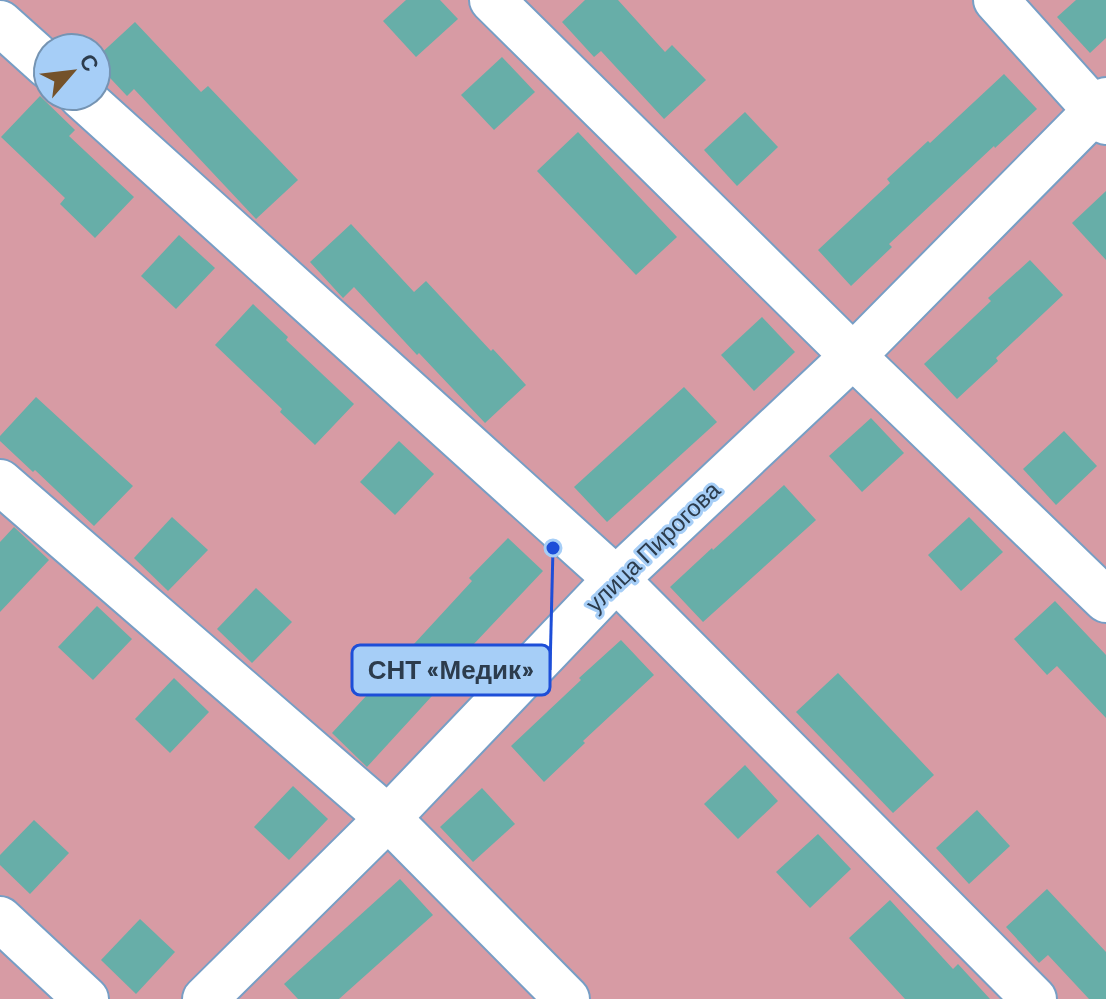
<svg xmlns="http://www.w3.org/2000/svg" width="1106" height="999" font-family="Barlow,sans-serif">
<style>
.green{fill:#d79ba4;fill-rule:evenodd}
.building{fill:#67aea8}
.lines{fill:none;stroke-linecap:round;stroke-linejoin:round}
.minor-casing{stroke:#779ec5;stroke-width:48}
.minor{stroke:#fff;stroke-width:44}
.labels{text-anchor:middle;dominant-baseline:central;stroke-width:6;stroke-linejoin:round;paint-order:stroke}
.street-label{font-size:24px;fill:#2c3c4d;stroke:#a6cef7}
.leader{fill:none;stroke:#1d4ed8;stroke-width:3}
.callout-dot{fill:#1d4ed8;stroke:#a6cef7;stroke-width:3}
.callout{fill:#a6cef7;stroke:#1d4ed8;stroke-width:3}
.callout-label{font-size:26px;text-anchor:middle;font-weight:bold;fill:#2c3c4d}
</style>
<rect width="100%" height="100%" fill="#a6cef7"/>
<!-- green -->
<path class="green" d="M0,0H1106V999H0ZM48,48H96V96H48Z"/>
<!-- building -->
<g class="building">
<polygon points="406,0 440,0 458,19 416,57 383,21"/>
<polygon points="585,0 618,0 665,52 672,45 706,80 664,119 601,51 594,57 562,22"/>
<polygon points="1076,0 1106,0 1106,38 1090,53 1057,17"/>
<polygon points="135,22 201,92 208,86 298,180 256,219 134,89 127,96 96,63 96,58"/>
<polygon points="502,57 535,92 494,130 461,95"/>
<polygon points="1004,74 1037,109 995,148 994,146 889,244 892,247 851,286 818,250 890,183 887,179 928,141 930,143"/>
<polygon points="40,96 75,130 69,136 134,197 95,238 60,204 65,198 1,137"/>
<polygon points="745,112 778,147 737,186 704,150"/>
<polygon points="578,132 677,237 636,275 537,171"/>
<polygon points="1106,191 1106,260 1072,223"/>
<polygon points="351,224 414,292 426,281 491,351 493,349 526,385 485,423 419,353 417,355 354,287 343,298 310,262"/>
<polygon points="179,235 215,268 176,309 141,276"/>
<polygon points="1030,260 1063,295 996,358 998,361 957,399 924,364 991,301 988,298"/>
<polygon points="253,304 288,337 286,340 354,404 315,445 280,412 282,409 215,345"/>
<polygon points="762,317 795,352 754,391 721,355"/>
<polygon points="684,387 717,422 607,522 574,487"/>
<polygon points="36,397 133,486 94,526 35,470 33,472 0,441 0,436"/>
<polygon points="871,418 904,453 862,492 829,456"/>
<polygon points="1064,431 1097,466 1056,505 1023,469"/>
<polygon points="399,441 434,474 395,515 360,482"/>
<polygon points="784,485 816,520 703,622 670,587 712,548 713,550"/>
<polygon points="172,517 208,550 168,591 134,558"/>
<polygon points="969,517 1003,552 961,591 928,555"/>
<polygon points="14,527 49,560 0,612 0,542"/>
<polygon points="508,538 543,571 472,646 475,649 367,767 332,733 472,581 469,578"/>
<polygon points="256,588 292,622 252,663 217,629"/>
<polygon points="1055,601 1106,655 1106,718 1057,666 1047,675 1014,639"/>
<polygon points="97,606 132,639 93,680 58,647"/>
<polygon points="621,640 654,675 583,741 585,743 544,782 511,746 581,680 579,678"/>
<polygon points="838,673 934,775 893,813 796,712"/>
<polygon points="174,678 209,712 170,753 135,719"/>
<polygon points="745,765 778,801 738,839 704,804"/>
<polygon points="293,786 328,819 289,860 254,827"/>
<polygon points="482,788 515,824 473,862 440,827"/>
<polygon points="977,810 1010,846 969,884 936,848"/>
<polygon points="34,820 69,853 30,894 0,865 0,855"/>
<polygon points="818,834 851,869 810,908 776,872"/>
<polygon points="400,879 433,915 339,999 298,999 284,984"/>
<polygon points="1047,889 1106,952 1106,999 1089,999 1048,955 1039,963 1006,927"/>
<polygon points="890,900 953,969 958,964 990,999 905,999 849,938"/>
<polygon points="140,919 175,952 136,994 101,960"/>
</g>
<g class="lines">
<defs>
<g id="minor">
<polyline points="492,0 853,356 1106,600"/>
<polyline points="996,0 1106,122"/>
<polyline points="0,23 48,66"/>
<polyline points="81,96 616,579 1034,999"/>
<polyline points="0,482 388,818 567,999"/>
<polyline points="0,919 86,999"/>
<polyline points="205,999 388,818 616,579 853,356 1106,100"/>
</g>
</defs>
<!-- minor casing -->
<use href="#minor" class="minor-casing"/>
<!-- minor -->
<use href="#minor" class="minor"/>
</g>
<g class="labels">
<!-- street labels -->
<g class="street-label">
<text transform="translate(652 546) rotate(-44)">улица Пирогова</text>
</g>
</g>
<!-- callouts -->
<path class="leader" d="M553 548L550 670"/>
<circle class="callout-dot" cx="553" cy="548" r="8"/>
<rect class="callout" x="352" y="645" width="198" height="50" rx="8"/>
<g class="callout-label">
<text x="451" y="679">СНТ «Медик»</text>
</g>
<!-- north arrow -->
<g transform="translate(72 72) rotate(62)"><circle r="38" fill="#a6cef7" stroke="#7594b3" stroke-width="2"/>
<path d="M0-6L14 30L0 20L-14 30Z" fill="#74522a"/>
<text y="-12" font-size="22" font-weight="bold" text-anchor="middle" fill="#2c3c4d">С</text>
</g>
</svg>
